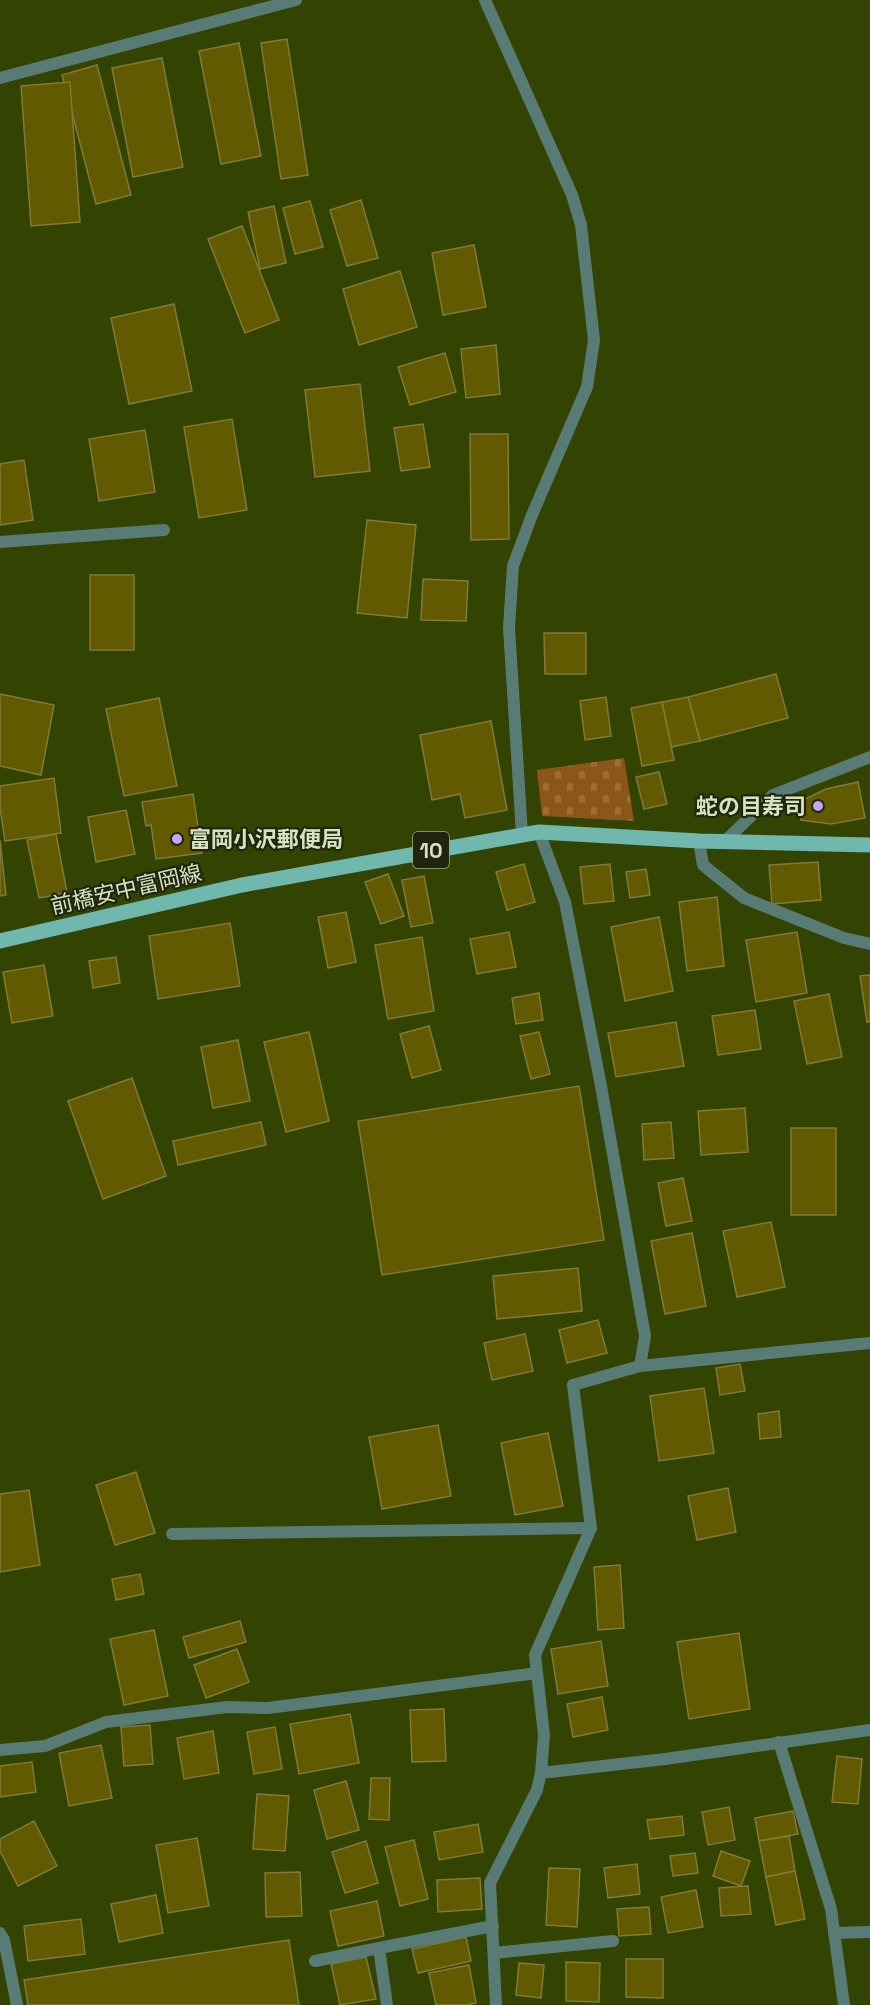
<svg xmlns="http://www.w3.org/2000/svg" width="870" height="2005" font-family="'Space Grotesk','Noto Sans JP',sans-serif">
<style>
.cemetery{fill:url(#cemetery-stones)}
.building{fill:#625a01;stroke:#817a39;stroke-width:1.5}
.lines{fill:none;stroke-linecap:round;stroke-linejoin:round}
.minor{stroke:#597b75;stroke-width:12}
.primary{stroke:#70b7ad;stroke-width:15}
.poi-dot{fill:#c6a6f0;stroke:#1f260d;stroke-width:2}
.labels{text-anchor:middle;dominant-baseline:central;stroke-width:4.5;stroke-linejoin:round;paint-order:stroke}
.shield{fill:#1f260d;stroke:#9faa8c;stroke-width:1.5}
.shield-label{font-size:21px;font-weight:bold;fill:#d6e2c3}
.poi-label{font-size:22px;font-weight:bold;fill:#d6e2c3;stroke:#1f260d;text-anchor:end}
.street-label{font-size:22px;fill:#d6e2c3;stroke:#1f260d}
</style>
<defs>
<pattern id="cemetery-stones" width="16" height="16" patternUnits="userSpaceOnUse" patternTransform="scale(1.5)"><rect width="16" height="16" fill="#8d5619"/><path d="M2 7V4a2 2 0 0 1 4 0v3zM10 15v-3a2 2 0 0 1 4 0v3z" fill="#9c6e39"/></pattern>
</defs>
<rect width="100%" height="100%" fill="#334301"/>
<!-- cemetery -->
<polygon class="cemetery" points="624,758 634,821 542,816 537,770"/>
<!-- building -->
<g class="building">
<polygon points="287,39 308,175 281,179 261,43"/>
<polygon points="239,43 261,156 221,164 199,51"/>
<polygon points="162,58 183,167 133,177 112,68"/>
<polygon points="97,65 131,195 96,204 62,75"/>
<polygon points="70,82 80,222 31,226 21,86"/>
<polygon points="361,200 378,258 347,266 330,210"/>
<polygon points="310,201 323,247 295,254 283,208"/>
<polygon points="274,206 286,263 260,269 248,212"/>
<polygon points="242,226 279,320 245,333 208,239"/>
<polygon points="474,245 486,307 443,315 432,253"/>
<polygon points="400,271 417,327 359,345 343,289"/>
<polygon points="174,304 192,391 129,404 111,318"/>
<polygon points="496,345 500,394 466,398 461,349"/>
<polygon points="445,353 456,392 410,405 398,367"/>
<polygon points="360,384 370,471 315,477 305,390"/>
<polygon points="232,419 247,510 199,518 184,427"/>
<polygon points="423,424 430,467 401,471 394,428"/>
<polygon points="145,430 155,492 99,501 89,439"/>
<polygon points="470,434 508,434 509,539 471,540"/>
<polygon points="24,460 33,520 0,525 0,464"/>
<polygon points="367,520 416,525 407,618 357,613"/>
<rect x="90" y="575" width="44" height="75"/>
<polygon points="423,579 468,581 466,621 421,620"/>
<polygon points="544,633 586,633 586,674 545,674"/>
<polygon points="776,674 788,718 700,741 688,697"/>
<polygon points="0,694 54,705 41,775 0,766"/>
<polygon points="606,697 611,736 585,740 580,701"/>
<polygon points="688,697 700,741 671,747 662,702"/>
<polygon points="159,698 177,786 124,796 106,709"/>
<polygon points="662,702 674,760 642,766 631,708"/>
<polygon points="491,721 507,810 465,818 460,794 432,800 420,735"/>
<polygon points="659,772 667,804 644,809 636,777"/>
<polygon points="54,778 61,833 5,841 0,808 0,786"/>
<polygon points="858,782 865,818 831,824 801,820 797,803 826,789"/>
<polygon points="193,794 202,853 156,859 151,825 146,826 142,802"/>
<polygon points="126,810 135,854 96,862 88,817"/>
<polygon points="56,834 67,893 39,898 27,840"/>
<polygon points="0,840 6,895 0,896"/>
<polygon points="818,862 821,900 772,904 769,865"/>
<polygon points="524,864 535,902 507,910 496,872"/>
<polygon points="610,864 614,901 584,904 580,867"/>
<polygon points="646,869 650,895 630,898 626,872"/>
<polygon points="388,874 404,916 381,924 365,882"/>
<polygon points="424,876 433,923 411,927 402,880"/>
<polygon points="717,897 724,966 687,971 679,902"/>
<polygon points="346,912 356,962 328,968 318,917"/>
<polygon points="659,917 673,991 625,1001 611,927"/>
<polygon points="230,923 240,986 158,999 149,936"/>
<polygon points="509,932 516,967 477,974 470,939"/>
<polygon points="797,932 807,993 756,1002 746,940"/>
<polygon points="422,937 434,1011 388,1019 375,945"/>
<polygon points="116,957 120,983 93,988 89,961"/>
<polygon points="44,965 53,1016 12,1023 3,972"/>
<polygon points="870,975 870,1022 867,1022 860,976"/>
<polygon points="539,993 543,1020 516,1024 512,998"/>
<polygon points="829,994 842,1057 807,1064 794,1001"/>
<polygon points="755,1010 761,1049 718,1055 712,1016"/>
<polygon points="676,1022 684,1066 616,1077 608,1033"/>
<polygon points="429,1026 441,1070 412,1078 400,1034"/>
<polygon points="309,1032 329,1121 286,1132 264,1042"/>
<polygon points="539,1032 550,1074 531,1079 520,1036"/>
<polygon points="238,1040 250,1101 213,1108 201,1047"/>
<polygon points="132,1078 166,1176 103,1199 68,1101"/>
<polygon points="579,1086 604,1240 382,1275 358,1121"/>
<polygon points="745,1108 748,1152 701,1155 698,1111"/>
<polygon points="261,1122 266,1145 178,1165 173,1141"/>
<polygon points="671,1122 674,1158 644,1160 642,1124"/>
<rect x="791" y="1128" width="45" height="87"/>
<polygon points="683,1178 692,1221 666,1226 658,1183"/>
<polygon points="771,1222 785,1287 737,1297 723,1231"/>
<polygon points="692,1233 706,1306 665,1314 651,1241"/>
<polygon points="578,1268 582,1311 497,1319 493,1276"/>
<polygon points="598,1320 607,1353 567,1363 559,1330"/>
<polygon points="525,1334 533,1371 492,1380 484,1343"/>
<polygon points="740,1364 745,1391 720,1395 716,1368"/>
<polygon points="704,1388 714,1453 659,1461 650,1396"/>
<polygon points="779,1411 781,1437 760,1439 758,1414"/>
<polygon points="438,1425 451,1496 382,1509 369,1437"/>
<polygon points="548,1433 563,1506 515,1515 501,1443"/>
<polygon points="136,1472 155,1533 115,1545 96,1485"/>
<polygon points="728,1488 736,1532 697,1540 688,1496"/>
<polygon points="29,1490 40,1565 0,1572 0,1494"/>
<polygon points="620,1565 624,1628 598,1630 594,1567"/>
<polygon points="140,1574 144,1594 116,1600 112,1579"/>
<polygon points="240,1621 246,1642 189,1658 183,1637"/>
<polygon points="154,1630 168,1696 124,1705 110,1639"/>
<polygon points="739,1633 750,1709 689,1719 677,1642"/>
<polygon points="601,1641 608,1686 558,1694 551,1649"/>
<polygon points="237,1649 249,1682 206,1698 194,1665"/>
<polygon points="602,1697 608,1730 573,1737 567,1704"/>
<polygon points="444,1709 446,1761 412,1762 410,1710"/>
<polygon points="350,1714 359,1763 299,1774 290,1724"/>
<polygon points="150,1725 153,1764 124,1766 121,1727"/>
<polygon points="275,1727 282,1769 254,1774 247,1732"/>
<polygon points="213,1731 219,1773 184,1779 177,1738"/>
<polygon points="101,1745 112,1798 69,1806 59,1753"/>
<polygon points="837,1756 862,1759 858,1804 832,1802"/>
<polygon points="32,1762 36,1792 0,1797 0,1766"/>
<polygon points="371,1778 390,1778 389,1820 369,1819"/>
<polygon points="346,1781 359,1830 327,1839 314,1790"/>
<polygon points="257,1794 289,1796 285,1851 253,1849"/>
<polygon points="729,1807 735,1840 708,1845 702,1812"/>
<polygon points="793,1811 798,1834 759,1841 755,1818"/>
<polygon points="682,1816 684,1835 650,1839 647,1820"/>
<polygon points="34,1821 57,1866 18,1886 0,1851 0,1839"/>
<polygon points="478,1824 483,1852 439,1860 434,1832"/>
<polygon points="789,1836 795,1871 766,1877 759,1841"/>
<polygon points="197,1838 209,1906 168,1913 156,1845"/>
<polygon points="414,1840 428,1899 400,1906 385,1847"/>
<polygon points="366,1841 378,1883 345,1893 332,1852"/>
<polygon points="721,1851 750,1861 741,1886 713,1876"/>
<polygon points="695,1853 698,1873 673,1876 670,1856"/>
<polygon points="637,1864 640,1894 608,1898 604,1868"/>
<polygon points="549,1868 580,1869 577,1927 546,1925"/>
<polygon points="795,1871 805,1919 776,1925 766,1877"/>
<polygon points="300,1872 302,1916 266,1917 265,1873"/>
<polygon points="480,1878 482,1909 438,1912 437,1880"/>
<polygon points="748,1886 751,1914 721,1916 719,1888"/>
<polygon points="696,1890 703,1927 668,1933 661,1897"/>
<polygon points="156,1895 163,1933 119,1942 111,1904"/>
<polygon points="377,1901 384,1936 338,1946 330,1911"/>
<polygon points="649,1907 651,1934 619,1936 617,1909"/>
<polygon points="81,1919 85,1954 28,1961 24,1926"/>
<polygon points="466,1937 471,1961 418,1973 412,1949"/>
<polygon points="289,1940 299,2005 28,2005 24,1980"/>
<polygon points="366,1957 376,1999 340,2005 331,1964"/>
<polygon points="626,1959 663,1959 663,1998 626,1997"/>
<polygon points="566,1962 600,1963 599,2002 566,2001"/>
<polygon points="519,1963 544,1965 541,1998 516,1995"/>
<polygon points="469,1965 476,2003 466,2005 436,2005 429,1973"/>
</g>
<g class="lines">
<!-- minor -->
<g class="minor">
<polyline points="485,0 572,195 581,225 594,340 587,387 532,515 513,566 509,628 522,834"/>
<polyline points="0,78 296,0"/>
<polyline points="0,542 164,530"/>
<polyline points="699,841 703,865 744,898 844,938 870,944"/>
<polyline points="724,842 773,795 870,757"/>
<polyline points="640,1366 870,1343"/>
<polyline points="172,1534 591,1528"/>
<polyline points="779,1742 831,1909 844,2005"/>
<polyline points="0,1750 45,1746 106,1722 227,1707 268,1708 537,1673"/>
<polyline points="541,1773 665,1759 870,1730"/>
<polyline points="0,1933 4,1940 17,2005"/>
<polyline points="834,1933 870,1932"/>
<polyline points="379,1948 493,1926"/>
<polyline points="494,1953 613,1941"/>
<polyline points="315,1961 379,1948 387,2005"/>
<polyline points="496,2005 490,1883 537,1790 541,1773 544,1735 535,1655 591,1528 573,1385 640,1366 645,1336 601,1086 565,902 539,832"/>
</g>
<!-- primary -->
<polyline class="primary" points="0,941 242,885 539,832 699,841 870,845"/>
</g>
<!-- markers -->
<g class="poi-dot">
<circle cx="818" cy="806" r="6"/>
<circle cx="177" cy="839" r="6"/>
</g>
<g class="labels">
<!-- shield labels -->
<rect class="shield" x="413" y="832" width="36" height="36" rx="4.5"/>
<g class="shield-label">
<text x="431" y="850">10</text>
</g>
<!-- poi labels -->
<g class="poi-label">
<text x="806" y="806">蛇の目寿司</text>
<text x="189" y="839" text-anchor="start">富岡小沢郵便局</text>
</g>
<!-- street labels -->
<g class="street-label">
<text transform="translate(126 889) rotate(-13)">前橋安中富岡線</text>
</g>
</g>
</svg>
